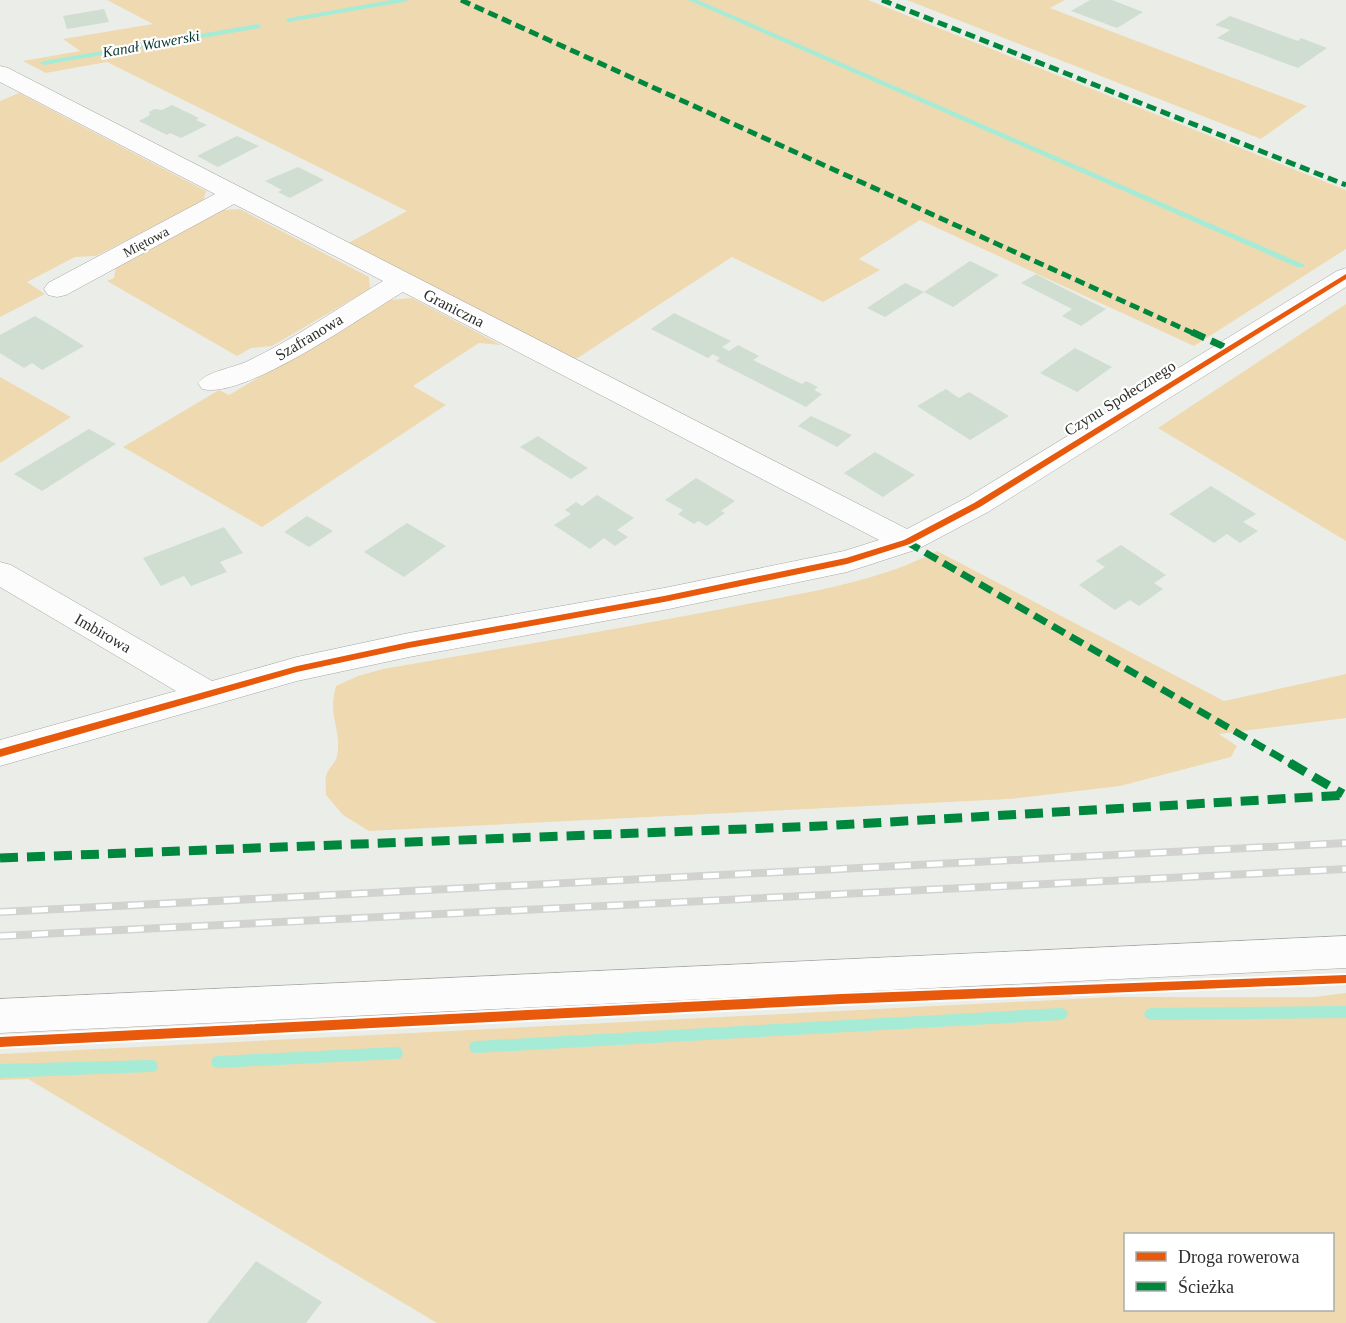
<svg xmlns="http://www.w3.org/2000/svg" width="1346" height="1323" font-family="Georgia,serif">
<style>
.green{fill:#efd9b1;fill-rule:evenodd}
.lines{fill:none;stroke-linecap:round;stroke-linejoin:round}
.stream{fill:#a6ebd6;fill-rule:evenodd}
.building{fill:#d0ddd1}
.minor-casing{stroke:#a5a6a3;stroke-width:1}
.minor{fill:#fcfcfc;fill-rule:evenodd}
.rail-casing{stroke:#d2d3d1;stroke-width:8}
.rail{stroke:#fff;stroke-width:5;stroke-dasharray:16;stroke-linecap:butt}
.quiet-far2{stroke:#00873e;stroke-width:5;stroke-dasharray:10 5;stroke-linecap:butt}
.quiet-far1{stroke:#00873e;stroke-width:7;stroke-dasharray:14 7;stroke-linecap:butt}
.quiet{stroke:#00873e;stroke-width:9;stroke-dasharray:18 9;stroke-linecap:butt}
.cycleway-casing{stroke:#fff;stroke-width:4}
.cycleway{fill:#e8590c;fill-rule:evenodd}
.labels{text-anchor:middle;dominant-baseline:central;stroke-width:4.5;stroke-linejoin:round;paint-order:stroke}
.far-street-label{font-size:14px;fill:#2e2f2c;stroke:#fff}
.far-water-label{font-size:15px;font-style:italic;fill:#05352a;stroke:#fff}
.street-label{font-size:16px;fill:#2e2f2c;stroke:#fff}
</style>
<rect width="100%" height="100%" fill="#ebeee8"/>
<!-- green -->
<g class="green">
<polygon points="107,0 868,0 1346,190 1346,249 1194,346 920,220 859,259 880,270 823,302 732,257 576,359 345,245 407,211 107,62 46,73 23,61 80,51 63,39 153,24"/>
<polygon points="907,0 1065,0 1050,8 1307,106 1261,139"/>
<polygon points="19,93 206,191 203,201 96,256 75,257 27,282 45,294 0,317 0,101"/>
<polygon points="240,209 369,277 370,289 272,346 251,348 237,356 107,281 114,278 116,266 221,210"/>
<polygon points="412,298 501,345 479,343 413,386 446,405 262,527 123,447 219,390 229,395 389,300"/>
<polygon points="1346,304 1346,541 1158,428"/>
<polygon points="0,377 71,417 0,463"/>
<path d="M937,551L1224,701L1346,674V718L1219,734L1237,746L1231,757L1120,786L1009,799L369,831L343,815L326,795C326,789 325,782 326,776C328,768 336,763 337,756C342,728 327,717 336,686L358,676L383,669C498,649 613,630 727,608C796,594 874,584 937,551Z"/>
<path d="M1346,993V1323H437L28,1079L0,1080V1054L1113,997H1314ZM1126,1234H1332V1310H1126Z"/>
</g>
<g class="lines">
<!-- stream -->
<g class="stream">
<polygon points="391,0 408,0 404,2 289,22 285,20 289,18"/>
<polygon points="688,0 698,0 1305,265 1303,267 1297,267"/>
<polygon points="257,24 261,26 260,28 44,65 40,63 44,61"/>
<polygon points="1346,1006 1346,1018 1151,1020 1146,1018 1144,1014 1146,1010 1151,1008"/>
<polygon points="1061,1008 1066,1010 1068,1014 1066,1018 1061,1020 476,1053 471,1052 469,1047 471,1042 476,1041"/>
<polygon points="396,1047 401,1048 403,1053 401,1058 396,1059 218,1068 213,1067 211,1062 213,1057 218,1056"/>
<polygon points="151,1060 156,1061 158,1066 156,1071 151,1072 0,1078 0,1064"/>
</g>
</g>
<!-- building -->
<g class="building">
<polygon points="1090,0 1112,0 1143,12 1117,28 1071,11"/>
<polygon points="104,9 109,22 67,29 63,16"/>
<polygon points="1230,16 1298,41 1301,38 1327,48 1298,68 1217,38 1230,30 1215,25"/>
<polygon points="172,105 199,118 196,120 207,125 181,138 170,133 167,135 139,121 150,115 149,112 154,109 162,110"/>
<polygon points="237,136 259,146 218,167 197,156"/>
<polygon points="298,167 324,180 290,198 278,192 282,190 265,181"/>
<polygon points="970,261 999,275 953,307 924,292 885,317 867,308 905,283 924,292"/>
<polygon points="1036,274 1063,288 1106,309 1081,326 1062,316 1072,309 1021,283"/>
<polygon points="674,313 731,341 722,347 729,351 738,345 759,356 753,360 802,384 806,381 818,387 814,390 822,394 806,407 716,361 720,358 713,354 708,358 651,329"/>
<polygon points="35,316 60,331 84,346 42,370 32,363 24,368 0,353 0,335"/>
<polygon points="1075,348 1112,367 1077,392 1040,373"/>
<polygon points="946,389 959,398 969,392 1009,416 970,440 917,406"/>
<polygon points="811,416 852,435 837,447 798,426"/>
<polygon points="89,429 116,444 42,491 14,474"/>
<polygon points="538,436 570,457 588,468 571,479 520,447"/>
<polygon points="875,452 915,475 883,497 844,473"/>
<polygon points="696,478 735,501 721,511 725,513 707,526 698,521 694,524 678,514 683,510 665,500"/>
<polygon points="1211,486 1256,514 1243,522 1258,531 1240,543 1227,534 1214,543 1169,514"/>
<polygon points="597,495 634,518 617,530 628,537 615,546 604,538 590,549 554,525 571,514 565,510 576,502 582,506"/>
<polygon points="307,516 333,531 309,547 284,532"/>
<polygon points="407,523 446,546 404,577 364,552"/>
<polygon points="224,527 243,553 220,562 227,572 191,586 184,576 161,586 143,558"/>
<polygon points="1121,545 1166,575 1154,583 1163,589 1139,606 1130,600 1115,610 1079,585 1105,567 1096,561"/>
<polygon points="256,1261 322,1302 306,1323 207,1323"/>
</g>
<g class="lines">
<defs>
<g id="minor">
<path d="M0,66L8,68L907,529L966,498L1337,271L1346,268V287L988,512L918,549L847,572L664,610L409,657L297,681L0,766V740L176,691L0,587V562L11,565L212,681L297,657L409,633L664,588L844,551L879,540L403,292C362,316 245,400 202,389L198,383C207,371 234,368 248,361C294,339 338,308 383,281L234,204L66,295L57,297L48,295L44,289L48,283L215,194L0,82Z"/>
<polygon points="1346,936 1346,968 0,1033 0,999"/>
</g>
</defs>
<!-- minor casing -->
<use href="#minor" class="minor-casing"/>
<!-- minor -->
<use href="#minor" class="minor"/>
<defs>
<g id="rail">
<polyline points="0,912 1346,843"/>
<polyline points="0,936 1346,869"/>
</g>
</defs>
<!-- rail casing -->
<use href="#rail" class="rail-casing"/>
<!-- rail -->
<use href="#rail" class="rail"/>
<!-- quiet-far2 -->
<g class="quiet-far2">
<polyline points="461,0 1195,334"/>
<polyline points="882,0 1346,185"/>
</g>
<!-- quiet-far1 -->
<g class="quiet-far1">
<polyline points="1192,332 1229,349"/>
<polyline points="907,542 1293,765"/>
</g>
<!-- quiet -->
<g class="quiet">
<polyline points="1290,763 1343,794"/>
<polyline points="0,858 821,826 1346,795"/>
</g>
<defs>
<g id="cycleway">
<polygon points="1346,274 1346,279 980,507 910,544 847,564 664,602 409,648 297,672 0,757 0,749 297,666 409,642 664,596 846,558 904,540 974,503"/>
<polygon points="1346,975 1346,983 841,1004 0,1047 0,1037 841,994"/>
</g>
</defs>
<!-- cycleway casing -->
<use href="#cycleway" class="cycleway-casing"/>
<!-- cycleway -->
<use href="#cycleway" class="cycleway"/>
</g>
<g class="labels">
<!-- far-street labels -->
<g class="far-street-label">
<text transform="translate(146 242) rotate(-28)">Miętowa</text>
</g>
<!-- far-water labels -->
<g class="far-water-label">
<text transform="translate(151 44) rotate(-10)">Kanał Wawerski</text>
</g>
<!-- street labels -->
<g class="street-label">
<text transform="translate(454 308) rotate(27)">Graniczna</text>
<text transform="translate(309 337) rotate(-31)">Szafranowa</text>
<text transform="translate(1120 398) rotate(-32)">Czynu Społecznego</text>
<text transform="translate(103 633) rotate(30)">Imbirowa</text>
</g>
</g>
<!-- legend -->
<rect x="1124" y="1233" width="210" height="78" fill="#ffffff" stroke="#abacab" stroke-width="1.5"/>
<rect x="1136" y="1252" width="30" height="9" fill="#e8590c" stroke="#abacab" stroke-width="1.5"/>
<text x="1178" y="1263" font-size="18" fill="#2e2f2c">Droga rowerowa</text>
<rect x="1136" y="1282" width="30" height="9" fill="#00873e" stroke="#abacab" stroke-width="1.5"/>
<text x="1178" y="1293" font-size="18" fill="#2e2f2c">Ścieżka</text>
</svg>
